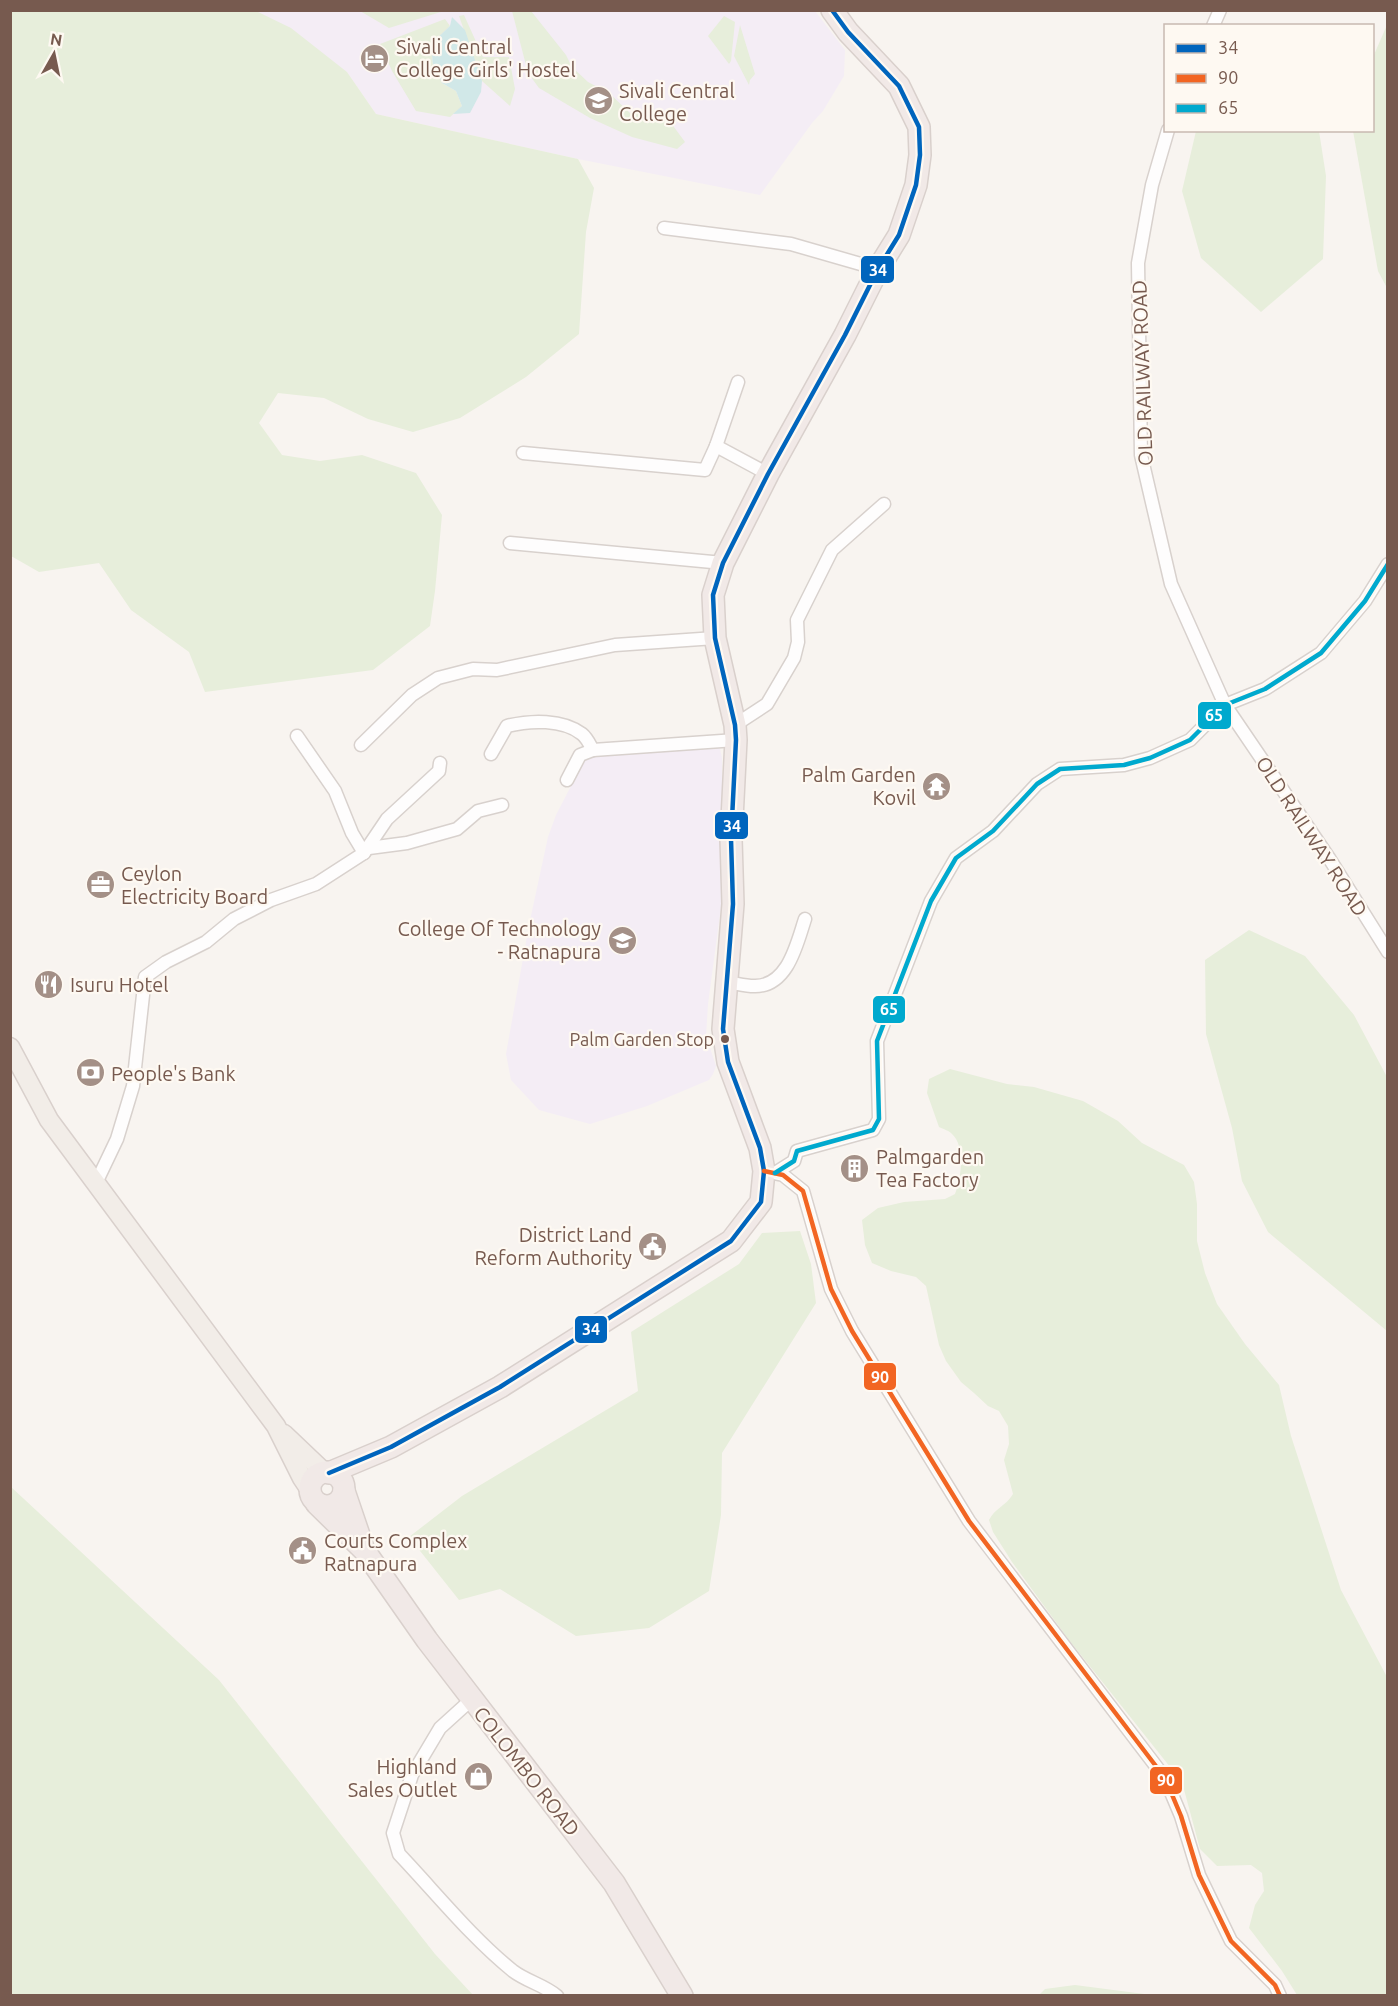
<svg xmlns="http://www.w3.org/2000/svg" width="1398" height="2006" font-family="Ubuntu,sans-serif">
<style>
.education{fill:#f4edf5}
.green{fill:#e7eedb}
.water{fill:#d1e8e8}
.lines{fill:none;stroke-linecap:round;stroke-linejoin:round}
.street-casing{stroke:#d8d1cd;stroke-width:15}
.primary-casing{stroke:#d9d0cc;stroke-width:21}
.highway-casing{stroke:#d9d0cc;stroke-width:24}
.street{stroke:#fefdfd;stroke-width:12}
.primary{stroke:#f2ede8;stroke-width:18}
.highway{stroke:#f1e9e7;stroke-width:21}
.bus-1-casing{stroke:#fef9f2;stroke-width:9}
.bus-2-casing{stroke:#fef9f2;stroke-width:9}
.bus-3-casing{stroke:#fef9f2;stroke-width:9}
.bus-1{stroke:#0065bd;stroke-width:4.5}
.bus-2{stroke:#f26522;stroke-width:4.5}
.bus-3{stroke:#00a9ce;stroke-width:4.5}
.bus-dot{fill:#775a4f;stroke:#fef9f2;stroke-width:2}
.labels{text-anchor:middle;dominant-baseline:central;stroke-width:4.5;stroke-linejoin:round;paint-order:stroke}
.bus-label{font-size:18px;fill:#775a4f;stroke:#fef9f2;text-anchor:end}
.poi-label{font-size:20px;fill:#775a4f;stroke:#fef9f2;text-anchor:start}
.street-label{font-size:20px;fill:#775a4f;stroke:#fef9f2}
.line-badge{stroke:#fef9f2;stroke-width:2}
.badge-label{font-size:16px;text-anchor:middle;font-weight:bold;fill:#fff}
</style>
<rect width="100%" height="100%" fill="#f8f4f0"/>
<!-- education -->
<g class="education">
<polygon points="256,11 815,11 845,50 844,76 823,111 812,123 760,195 578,159 376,114 347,72"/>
<polygon points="715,746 720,749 722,758 722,842 725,877 708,1004 706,1036 716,1066 713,1074 709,1080 647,1106 590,1124 539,1110 511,1080 506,1054 529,925 548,837 556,815 584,761 593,757 633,751"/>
</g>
<!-- green -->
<g class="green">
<polygon points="11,10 256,11 291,28 347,72 376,114 578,159 594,188 586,232 579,334 526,377 460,418 413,432 368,419 324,398 278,393 259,423 282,455 320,461 362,455 416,473 442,515 435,591 430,626 373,670 205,692 189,652 131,610 99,563 39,572 11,556"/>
<polygon points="410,11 416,12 444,11 389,28 360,11"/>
<polygon points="512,11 531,11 566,55 572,67 588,82 609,93 630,113 654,110 671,123 685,142 677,149 632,137 590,118 539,88 528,73"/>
<polygon points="464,15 483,57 509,57 515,89 510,106 482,81 459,16"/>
<polygon points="724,16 735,22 731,61 729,64 708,36"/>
<polygon points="445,19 450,26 431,44 433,65 442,83 456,91 462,106 450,117 416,111 392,71 380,44"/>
<polygon points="740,25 755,74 750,80 749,85 734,56"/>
<polygon points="1387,25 1387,288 1378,271 1353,131 1372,130 1373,57"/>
<polygon points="1196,131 1319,131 1326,176 1323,259 1261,312 1201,258 1182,191"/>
<polygon points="1249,930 1305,956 1354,1015 1387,1077 1387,1331 1268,1232 1242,1181 1232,1128 1206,1034 1205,960"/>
<path d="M950,1069L1007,1084L1034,1087L1083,1101L1118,1121L1142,1143L1184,1165L1194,1182L1197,1204V1241L1205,1273L1217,1304L1245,1344L1279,1385L1291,1436L1341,1590L1387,1677V1995H1297L1282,1971L1249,1928L1255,1905L1264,1891L1262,1873L1251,1865L1217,1866L1200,1849L1182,1782L1069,1640L1012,1562L993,1532L989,1520C995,1508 1006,1506 1013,1494L1004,1460L1009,1444L1008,1426L999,1411L988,1406L974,1393L961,1382L946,1361L939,1345L926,1286L916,1277L891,1271L872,1263L865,1245L862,1220L878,1208L904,1202L945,1199L955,1194C961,1178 966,1147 952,1134C950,1131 943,1129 939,1127L927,1093L929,1079Z"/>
<polygon points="800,1231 811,1264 816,1303 722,1453 721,1515 709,1591 649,1628 576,1636 500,1589 459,1600 409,1537 462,1496 638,1391 631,1332 739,1264 762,1233"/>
<polygon points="10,1486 219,1680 435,1954 473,1995 11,1995"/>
<polygon points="1075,1985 1152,1995 1039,1995 1045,1989"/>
</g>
<!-- water -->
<polygon class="water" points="452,17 465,30 482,81 481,92 470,113 453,114 462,106 456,91 442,83 433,65 431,44 450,26"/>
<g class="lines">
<defs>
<g id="street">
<polyline points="1213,26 1220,10"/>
<polyline points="1168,130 1152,185 1138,263 1141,455 1171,584 1225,705 1329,858 1388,952"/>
<polyline points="664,228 791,244 878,269"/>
<polyline points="716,446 768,474"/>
<polyline points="523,453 705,470 716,446 738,382"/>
<polyline points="510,543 723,563"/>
<polyline points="735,725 767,704 794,658 798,642 797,620 832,550 884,504"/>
<polyline points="297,736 335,791 352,833 364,853"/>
<polyline points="361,745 412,695 438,678 473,669 497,670 615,645 715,638"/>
<path d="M491,754L507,726C530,720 563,719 582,734C587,738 590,745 593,750L736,740"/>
<polyline points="567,780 580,755 593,750"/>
<polyline points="369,848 407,843 457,829 478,811 502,805"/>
<path d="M726,982C735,983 745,986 754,986C788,987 797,943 805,919"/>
<polyline points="764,1171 783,1175 803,1191 831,1289 852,1331 969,1521 1165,1778 1181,1816 1199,1875 1231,1941 1275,1985 1280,1996"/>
<polyline points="775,1173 794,1161 797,1151 873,1130 879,1119 877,1041 931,901 956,858 993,831 1037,784 1060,769 1124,765 1150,758 1190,740 1225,705 1265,689 1321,653 1365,601 1388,564"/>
<polyline points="96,1183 117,1139 133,1086 145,977 166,962 206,942 234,919 271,900 316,884 364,853 387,819 439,771 440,763"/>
<path d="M472,1699L440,1728L412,1775L393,1833L399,1854C436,1893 471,1937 513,1971C526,1981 544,1985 557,1996"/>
</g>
<g id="primary">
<polyline points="10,1047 49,1120 276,1426 302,1478 310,1490"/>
<polyline points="284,1434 325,1473"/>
</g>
<g id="highway">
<circle cx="327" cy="1489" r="17"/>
<polyline points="329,1473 391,1447 500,1387 731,1241 761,1202 764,1171 760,1148 728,1062 723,1029 733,904 731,839 736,740 735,725 715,638 713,595 723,563 768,474 845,335 878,269 899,235 916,185 920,155 919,127 899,86 848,32 832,10"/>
<polyline points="344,1491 362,1544"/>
<polyline points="317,1504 364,1550 427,1640 614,1883 682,1996"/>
</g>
</defs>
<!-- street casing -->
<use href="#street" class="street-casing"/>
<!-- primary casing -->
<use href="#primary" class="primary-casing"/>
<!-- highway casing -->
<use href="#highway" class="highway-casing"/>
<!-- street -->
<use href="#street" class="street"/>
<!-- primary -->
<use href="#primary" class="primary"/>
<!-- highway -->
<use href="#highway" class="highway"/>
<defs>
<polyline id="bus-1" points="329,1473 391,1447 500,1387 731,1241 761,1202 764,1171 760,1148 728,1062 723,1029 733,904 731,839 736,740 735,725 715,638 713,595 723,563 768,474 845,335 878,269 899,235 916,185 920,155 919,127 899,86 848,32 832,10"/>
<polyline id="bus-2" points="764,1171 783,1175 803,1191 831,1289 852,1331 969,1521 1165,1778 1181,1816 1199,1875 1231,1941 1275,1985 1280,1996"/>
<polyline id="bus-3" points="775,1173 794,1161 797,1151 873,1130 879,1119 877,1041 931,901 956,858 993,831 1037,784 1060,769 1124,765 1150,758 1190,740 1225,705 1265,689 1321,653 1365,601 1388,564"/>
</defs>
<!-- bus-1 casing -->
<use href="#bus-1" class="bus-1-casing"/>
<!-- bus-2 casing -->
<use href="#bus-2" class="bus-2-casing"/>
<!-- bus-3 casing -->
<use href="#bus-3" class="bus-3-casing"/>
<!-- bus-1 -->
<use href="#bus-1" class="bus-1"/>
<!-- bus-2 -->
<use href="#bus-2" class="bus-2"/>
<!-- bus-3 -->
<use href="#bus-3" class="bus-3"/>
</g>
<!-- icons -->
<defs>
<symbol id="hotel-disc" viewBox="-11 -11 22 22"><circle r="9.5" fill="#a49087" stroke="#fef9f2"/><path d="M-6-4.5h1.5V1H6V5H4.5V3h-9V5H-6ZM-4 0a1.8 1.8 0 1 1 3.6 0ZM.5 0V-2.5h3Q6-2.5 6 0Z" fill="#fff"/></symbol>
<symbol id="university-disc" viewBox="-11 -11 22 22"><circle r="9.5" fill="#a49087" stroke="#fef9f2"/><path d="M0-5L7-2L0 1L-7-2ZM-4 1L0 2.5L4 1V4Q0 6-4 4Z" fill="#fff"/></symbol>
<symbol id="temple-disc" viewBox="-11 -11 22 22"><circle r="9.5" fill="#a49087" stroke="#fef9f2"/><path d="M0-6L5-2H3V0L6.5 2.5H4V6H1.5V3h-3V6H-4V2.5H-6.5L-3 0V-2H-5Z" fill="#fff"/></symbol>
<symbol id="office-disc" viewBox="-11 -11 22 22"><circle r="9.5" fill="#a49087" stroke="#fef9f2"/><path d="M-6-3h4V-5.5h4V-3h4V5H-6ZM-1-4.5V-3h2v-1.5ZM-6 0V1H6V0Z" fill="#fff"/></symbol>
<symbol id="restaurant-disc" viewBox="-11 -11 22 22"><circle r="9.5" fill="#a49087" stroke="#fef9f2"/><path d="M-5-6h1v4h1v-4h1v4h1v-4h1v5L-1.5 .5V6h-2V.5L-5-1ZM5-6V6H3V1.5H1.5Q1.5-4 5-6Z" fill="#fff"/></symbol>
<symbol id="bank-disc" viewBox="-11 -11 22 22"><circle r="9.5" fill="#a49087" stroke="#fef9f2"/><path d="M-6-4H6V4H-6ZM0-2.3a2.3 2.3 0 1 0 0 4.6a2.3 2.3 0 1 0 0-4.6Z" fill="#fff"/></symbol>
<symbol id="building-disc" viewBox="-11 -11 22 22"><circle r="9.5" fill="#a49087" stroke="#fef9f2"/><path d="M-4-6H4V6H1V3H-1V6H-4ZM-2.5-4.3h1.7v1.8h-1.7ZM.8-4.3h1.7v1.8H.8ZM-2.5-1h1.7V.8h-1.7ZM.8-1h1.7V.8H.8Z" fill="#fff"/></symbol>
<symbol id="civic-disc" viewBox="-11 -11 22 22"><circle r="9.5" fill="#a49087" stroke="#fef9f2"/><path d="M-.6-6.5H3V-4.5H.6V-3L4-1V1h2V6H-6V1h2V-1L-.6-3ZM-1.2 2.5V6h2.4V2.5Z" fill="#fff"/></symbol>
<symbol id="shop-disc" viewBox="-11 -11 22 22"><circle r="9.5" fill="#a49087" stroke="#fef9f2"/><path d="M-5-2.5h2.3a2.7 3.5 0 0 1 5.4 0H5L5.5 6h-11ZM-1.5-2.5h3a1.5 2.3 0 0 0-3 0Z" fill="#fff"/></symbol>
</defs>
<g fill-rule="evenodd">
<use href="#hotel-disc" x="358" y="42" width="33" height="33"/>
<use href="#university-disc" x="582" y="84" width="33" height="33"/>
<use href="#temple-disc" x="920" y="770" width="33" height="33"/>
<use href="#office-disc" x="84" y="868" width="33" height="33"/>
<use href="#university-disc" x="606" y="924" width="33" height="33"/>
<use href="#restaurant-disc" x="32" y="968" width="33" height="33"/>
<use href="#bank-disc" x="74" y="1056" width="33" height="33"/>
<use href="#building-disc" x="838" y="1152" width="33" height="33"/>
<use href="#civic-disc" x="636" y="1230" width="33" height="33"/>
<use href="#civic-disc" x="286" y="1534" width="33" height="33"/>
<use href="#shop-disc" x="462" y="1760" width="33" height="33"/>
</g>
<!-- markers -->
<circle class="bus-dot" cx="725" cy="1039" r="5"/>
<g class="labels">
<!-- bus labels -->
<g class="bus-label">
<text x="714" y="1039">Palm Garden Stop</text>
</g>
<!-- poi labels -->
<g class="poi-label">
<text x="396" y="46">Sivali Central<tspan x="396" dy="23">College Girls' Hostel</tspan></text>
<text x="619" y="90">Sivali Central<tspan x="619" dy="23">College</tspan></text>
<text x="916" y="774" text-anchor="end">Palm Garden<tspan x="916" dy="23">Kovil</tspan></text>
<text x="121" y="873">Ceylon<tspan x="121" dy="23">Electricity Board</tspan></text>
<text x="601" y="928" text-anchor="end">College Of Technology<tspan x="601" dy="23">- Ratnapura</tspan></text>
<text x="70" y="984">Isuru Hotel</text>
<text x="111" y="1073">People's Bank</text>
<text x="876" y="1156">Palmgarden<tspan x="876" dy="23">Tea Factory</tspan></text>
<text x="632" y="1234" text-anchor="end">District Land<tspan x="632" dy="23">Reform Authority</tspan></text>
<text x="324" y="1540">Courts Complex<tspan x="324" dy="23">Ratnapura</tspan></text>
<text x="457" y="1766" text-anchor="end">Highland<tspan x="457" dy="23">Sales Outlet</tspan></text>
</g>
<!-- street labels -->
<g class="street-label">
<text transform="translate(1142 373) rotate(-92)">OLD RAILWAY ROAD</text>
<text transform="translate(1312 836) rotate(57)">OLD RAILWAY ROAD</text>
<text transform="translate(527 1771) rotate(52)">COLOMBO ROAD</text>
</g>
</g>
<g class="line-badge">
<rect x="860" y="255" width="35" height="29" rx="6" fill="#0065bd"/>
<rect x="1197" y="701" width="35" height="29" rx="6" fill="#00a9ce"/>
<rect x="714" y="811" width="35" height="29" rx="6" fill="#0065bd"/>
<rect x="872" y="995" width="34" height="29" rx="6" fill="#00a9ce"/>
<rect x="574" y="1315" width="34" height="29" rx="6" fill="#0065bd"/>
<rect x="863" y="1362" width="34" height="29" rx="6" fill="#f26522"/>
<rect x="1149" y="1766" width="34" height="29" rx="6" fill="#f26522"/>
</g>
<g class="badge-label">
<text x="878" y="276">34</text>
<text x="1214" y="721">65</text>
<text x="732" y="832">34</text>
<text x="889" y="1015">65</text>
<text x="591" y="1335">34</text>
<text x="880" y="1383">90</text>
<text x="1166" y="1786">90</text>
</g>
<!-- border -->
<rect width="1398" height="2006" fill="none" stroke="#775a4f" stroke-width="24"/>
<!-- legend -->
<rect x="1164" y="24" width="210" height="108" fill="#fef9f2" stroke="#c8b9b1" stroke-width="1.5"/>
<rect x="1176" y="44" width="30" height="9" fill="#0065bd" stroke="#c8b9b1" stroke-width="1.5"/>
<text x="1218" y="54" font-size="18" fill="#775a4f">34</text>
<rect x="1176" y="74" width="30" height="9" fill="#f26522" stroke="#c8b9b1" stroke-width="1.5"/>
<text x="1218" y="84" font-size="18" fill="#775a4f">90</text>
<rect x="1176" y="104" width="30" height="9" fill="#00a9ce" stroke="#c8b9b1" stroke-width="1.5"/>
<text x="1218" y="114" font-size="18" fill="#775a4f">65</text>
<!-- north arrow -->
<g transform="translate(54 54) rotate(9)" stroke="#fef9f2" stroke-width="4.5" paint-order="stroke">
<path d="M0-4.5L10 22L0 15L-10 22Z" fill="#775a4f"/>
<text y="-9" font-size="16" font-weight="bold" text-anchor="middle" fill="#775a4f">N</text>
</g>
</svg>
